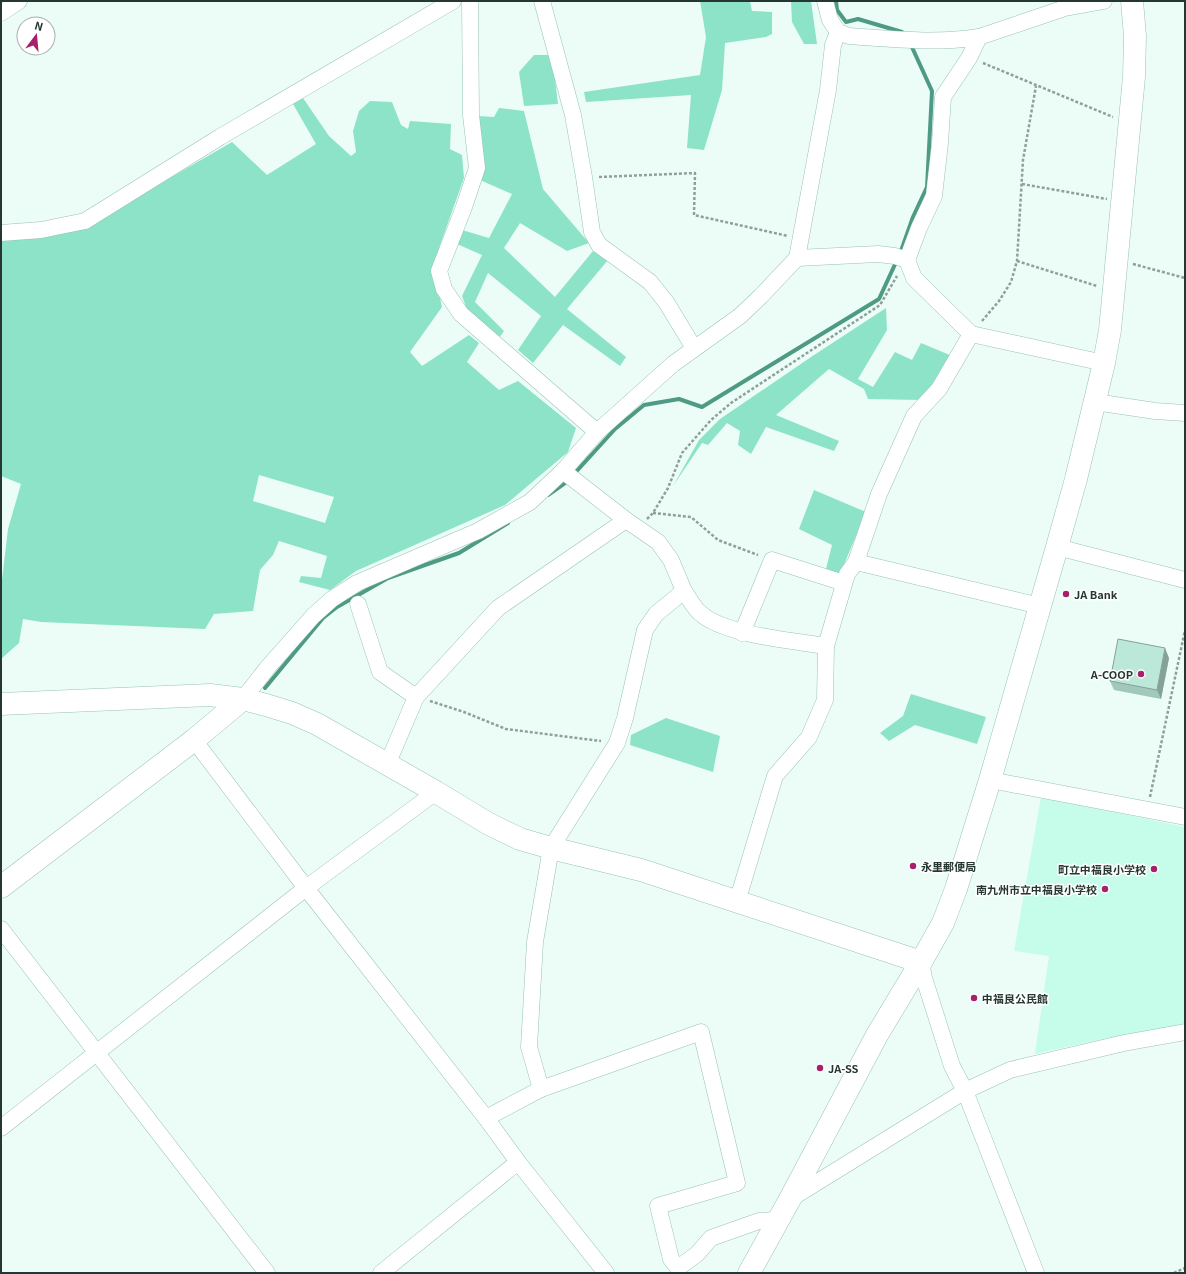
<svg xmlns="http://www.w3.org/2000/svg" width="1186" height="1274" font-family="Georgia,'Noto Sans JP',serif">
<style>
.built{fill:#c6fcea}
.green{fill:#8ce3c8;fill-rule:evenodd}
.lines{fill:none;stroke-linecap:round;stroke-linejoin:round}
.stream{stroke:#4e9a84;stroke-width:4}
.street-casing{stroke:#98c2b4;stroke-width:17}
.secondary-casing{stroke:#98c2b4;stroke-width:23}
.path{stroke:#8fa09a;stroke-width:2.5;stroke-dasharray:3 2;stroke-linecap:butt}
.street{stroke:#fff;stroke-width:16}
.secondary{stroke:#fff;stroke-width:22}
.wall{fill:#a2c8bb}
.shaded-wall{fill:#84a298}
.building{fill:#bce8d9;stroke:#84a298}
.poi-dot{fill:#a7216a;stroke:#fff;stroke-width:1.5}
.labels{text-anchor:middle;dominant-baseline:central;stroke-width:3;stroke-linejoin:round;paint-order:stroke}
.poi-label{font-size:11px;font-weight:bold;fill:#253731;stroke:#fff;text-anchor:start}
</style>
<rect width="100%" height="100%" fill="#ecfdf7"/>
<!-- built -->
<polygon class="built" points="1041,797 1185,827 1185,1027 1107,1038 1035,1054 1049,956 1014,951"/>
<!-- green -->
<g class="green">
<polygon points="700,1 750,1 752,11 772,12 772,34 766,37 725,43 722,90 704,150 687,148 691,95 586,102 584,92 700,75 706,37"/>
<polygon points="791,1 811,1 817,44 804,44 792,22"/>
<polygon points="534,55 552,55 558,104 524,106 519,72"/>
<path d="M303,98L329,136L351,156L356,152L353,131L359,111L370,101L392,102L401,125L408,129L410,121L451,124L450,149L462,155L464,178L439,248L434,269L442,307L410,352L422,366L469,335L479,343L467,362L499,390L518,381L576,428L568,452L505,505L356,571L330,590L299,582L301,576L321,578L327,556L279,541L273,555L260,570L253,611L214,614L205,629L41,622L23,619L19,643L1,659V588L8,529L21,484L1,476V236L67,232L156,186L232,142L267,175L316,144L293,104ZM259,475L334,497L325,523L253,501Z"/>
<polygon points="499,108 524,111 543,189 589,243 567,251 520,223 504,248 555,297 593,251 608,260 567,309 626,357 620,366 563,325 533,363 518,350 541,316 488,273 475,302 504,331 499,338 468,312 462,296 482,255 457,244 462,230 489,238 512,194 480,180 477,116 494,117"/>
<polygon points="886,308 887,330 858,379 873,387 895,352 912,360 921,343 952,356 921,400 868,399 864,389 829,369 776,415 839,441 834,451 766,427 751,454 738,445 740,431 727,423 708,445 702,443 673,486 699,440 720,419 811,357"/>
<polygon points="814,490 866,512 840,574 826,569 832,545 799,529"/>
<polygon points="911,694 986,717 977,744 915,725 889,741 880,733 903,716"/>
<polygon points="666,718 720,736 713,772 630,745 631,735"/>
</g>
<g class="lines">
<!-- stream -->
<g class="stream">
<polyline points="836,1 837,10 846,22 858,19 902,32 905,36"/>
<polyline points="900,254 913,217 927,187 932,91 911,45"/>
<polyline points="574,474 615,429 644,405 679,399 702,407 879,299 897,260"/>
<polyline points="548,495 565,483 569,479"/>
<polyline points="265,688 323,618 337,607 388,578 459,553 508,523"/>
</g>
<defs>
<g id="street">
<polyline points="470,1 471,115 477,168 464,207 439,271 444,289 461,314 597,432"/>
<polyline points="542,1 573,115 584,177 592,232 599,245 650,282 666,302 694,348"/>
<path d="M825,1L830,20L838,32L849,36C892,39 936,44 979,37L1065,8L1104,1"/>
<polyline points="1,13 19,1"/>
<polyline points="1,233 41,230 85,221 220,137 453,1"/>
<polyline points="797,258 878,254 895,256 907,260 914,278 971,334 1104,363"/>
<polyline points="907,260 919,228 934,196 940,143 943,97 969,58 979,37"/>
<polyline points="1095,402 1155,411 1185,413"/>
<polyline points="1057,547 1185,580"/>
<polyline points="856,562 879,494 914,416 939,389 971,334"/>
<path d="M684,591C689,598 694,608 700,613C724,635 794,641 826,646"/>
<polyline points="358,604 380,672 416,697"/>
<polyline points="742,633 772,560 844,583"/>
<polyline points="243,699 268,667 313,616 332,599 357,583 478,531 530,502 563,471 597,432 673,364 740,316 761,296 797,258 828,90 833,45 838,32"/>
<polyline points="194,740 306,888 486,1118 518,1162 606,1273"/>
<polyline points="387,765 416,697 498,608 626,520"/>
<polyline points="990,780 1185,817"/>
<polyline points="737,902 775,776 809,737 825,700 826,646 847,574 856,562 1040,606"/>
<polyline points="1,929 267,1273"/>
<polyline points="921,962 924,978 952,1066 965,1091 1036,1273"/>
<polyline points="541,1089 529,1047 535,942 551,848 617,743 625,718 645,630 656,614 684,591 671,560 658,542 626,520 563,471"/>
<polyline points="486,1118 541,1089 701,1032 737,1183 658,1206 671,1259 678,1268 697,1254 711,1238 759,1221 779,1220"/>
<polyline points="1,1128 306,888 436,792"/>
<polyline points="790,1199 965,1091 1010,1070 1124,1043 1185,1032"/>
<polyline points="381,1273 518,1162"/>
</g>
<g id="secondary">
<polyline points="1,704 210,695 243,699 266,705 292,713 317,724 436,792 489,824 520,839 551,848 641,870 921,962"/>
<polyline points="1,887 194,740 243,699"/>
<polyline points="749,1273 790,1199 877,1035 921,962 943,923 956,889 990,780 1057,547 1076,479 1104,363 1110,330 1134,77 1135,36 1132,1"/>
</g>
</defs>
<!-- street casing -->
<use href="#street" class="street-casing"/>
<!-- secondary casing -->
<use href="#secondary" class="secondary-casing"/>
<!-- path -->
<g class="path">
<polyline points="983,63 1113,117"/>
<polyline points="599,177 695,173 694,215 788,236"/>
<polyline points="1022,184 1107,199"/>
<polyline points="1017,261 1097,286"/>
<polyline points="1133,264 1185,278"/>
<polyline points="982,321 999,301 1011,282 1017,261 1023,160 1036,86"/>
<polyline points="653,513 691,517 718,540 758,555"/>
<polyline points="647,519 653,513 668,488 682,453 711,420 731,403 880,305 897,276"/>
<polyline points="430,701 464,712 506,729 601,741"/>
<polyline points="1150,797 1185,630"/>
<polyline points="1174,1273 1185,1268"/>
</g>
<!-- street -->
<use href="#street" class="street"/>
<!-- secondary -->
<use href="#secondary" class="secondary"/>
</g>
<!-- wall -->
<polygon class="wall" points="1169,658 1161,699 1114,690 1110,681"/>
<!-- shaded-wall -->
<polygon class="shaded-wall" points="1165,648 1169,658 1161,699 1157,690"/>
<!-- building -->
<polygon class="building" points="1118,639 1165,648 1157,690 1110,681"/>
<!-- markers -->
<g class="poi-dot">
<circle cx="1066" cy="594" r="4"/>
<circle cx="1141" cy="674" r="4"/>
<circle cx="913" cy="866" r="4"/>
<circle cx="1154" cy="869" r="4"/>
<circle cx="1105" cy="889" r="4"/>
<circle cx="974" cy="998" r="4"/>
<circle cx="820" cy="1068" r="4"/>
</g>
<g class="labels">
<!-- poi labels -->
<g class="poi-label">
<text x="1074" y="594">JA Bank</text>
<text x="1133" y="674" text-anchor="end">A-COOP</text>
<text x="921" y="866">永里郵便局</text>
<text x="1146" y="869" text-anchor="end">町立中福良小学校</text>
<text x="1097" y="889" text-anchor="end">南九州市立中福良小学校</text>
<text x="982" y="998">中福良公民館</text>
<text x="828" y="1068">JA-SS</text>
</g>
</g>
<!-- border -->
<rect width="1186" height="1274" fill="none" stroke="#253731" stroke-width="4"/>
<!-- north arrow -->
<g transform="translate(36 36) rotate(16)"><circle r="19" fill="#ffffff" stroke="#a8afad"/>
<path d="M0-3L7 15L0 10L-7 15Z" fill="#a7216a"/>
<text y="-6" font-size="11" font-weight="bold" text-anchor="middle" fill="#253731">N</text>
</g>
</svg>
